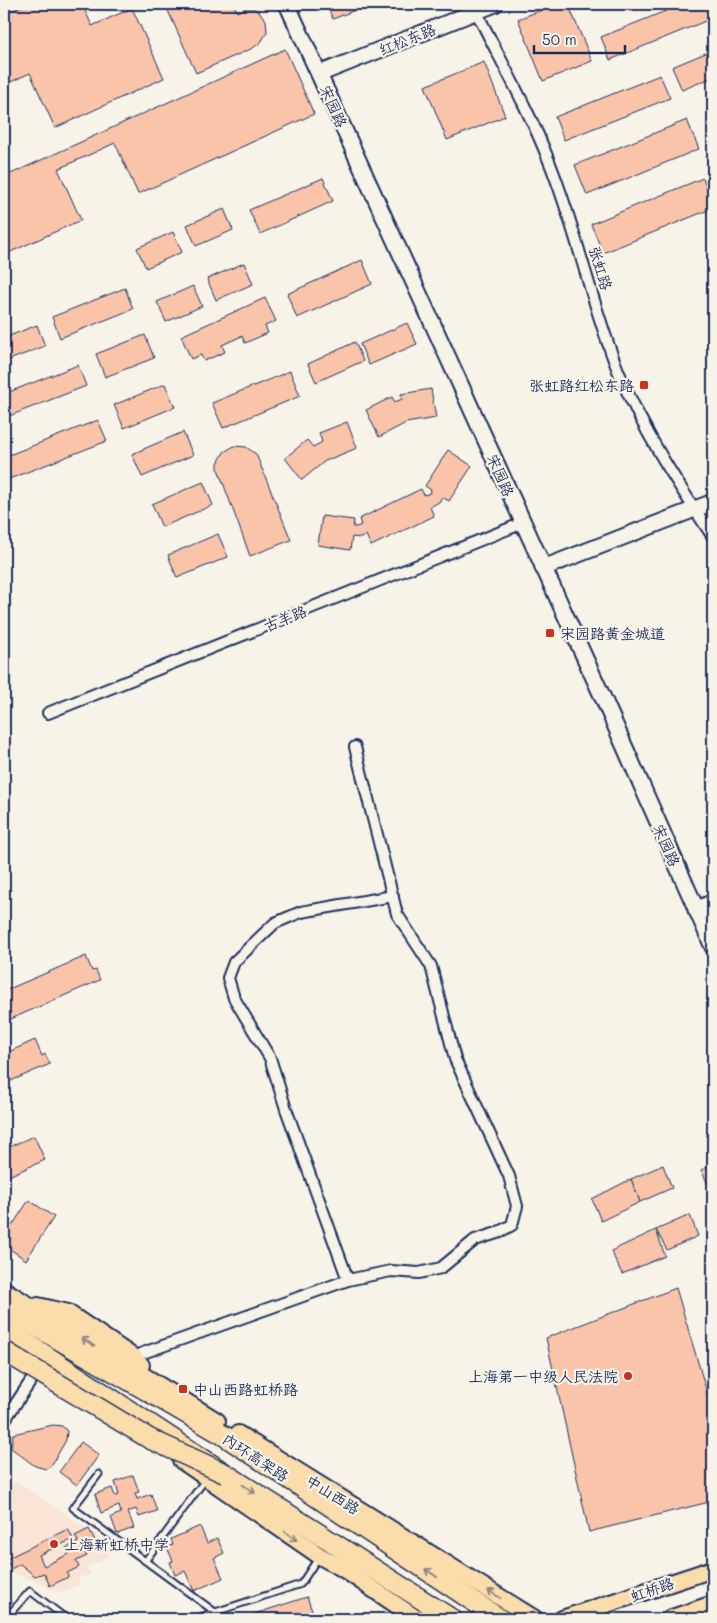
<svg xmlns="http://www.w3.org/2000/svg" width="717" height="1623" font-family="Mali,'LXGW WenKai TC',sans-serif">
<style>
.built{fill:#f8e5d5}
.building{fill:#f9c4aa;stroke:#1b2f5e}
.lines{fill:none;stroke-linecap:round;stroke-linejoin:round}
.lane-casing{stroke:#1b2f5e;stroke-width:9}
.street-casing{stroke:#1b2f5e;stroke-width:14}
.secondary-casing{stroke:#1b2f5e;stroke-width:19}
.primary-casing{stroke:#1b2f5e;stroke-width:20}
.highway-casing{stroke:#1b2f5e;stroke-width:22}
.lane{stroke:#f7f3e8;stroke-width:5}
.street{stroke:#f7f3e8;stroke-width:10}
.secondary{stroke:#f7f3e8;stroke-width:15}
.primary{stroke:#fbddab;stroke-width:16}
.highway{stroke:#fbddab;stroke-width:19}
.highway-bridge-casing{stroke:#1b2f5e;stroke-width:22;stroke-linecap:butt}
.highway-bridge{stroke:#fbddab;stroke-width:19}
.oneway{stroke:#8b8684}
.poi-dot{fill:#c8321e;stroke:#f7f3e8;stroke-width:2}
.labels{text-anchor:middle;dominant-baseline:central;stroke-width:4.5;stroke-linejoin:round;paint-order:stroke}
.street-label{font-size:15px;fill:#1b2f5e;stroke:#f7f3e8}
.poi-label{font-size:15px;fill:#1b2f5e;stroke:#f7f3e8;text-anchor:start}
</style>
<rect width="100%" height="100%" fill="#f7f3e8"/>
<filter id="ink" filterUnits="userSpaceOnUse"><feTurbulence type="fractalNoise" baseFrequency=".02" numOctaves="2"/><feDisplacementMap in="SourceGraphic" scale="10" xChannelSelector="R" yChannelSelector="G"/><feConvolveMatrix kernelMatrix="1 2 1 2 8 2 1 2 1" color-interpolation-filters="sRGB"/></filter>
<g filter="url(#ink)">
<!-- built -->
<polygon class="built" points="16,1481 97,1535 110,1554 100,1561 87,1566 91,1574 79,1578 79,1585 58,1593 41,1583 9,1572 4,1560 4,1499"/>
<!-- building -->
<g class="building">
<polygon points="26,4 82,4 92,26 132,8 164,78 55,128 30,73 4,85 4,28 9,26 4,14"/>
<polygon points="165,4 234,4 237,12 246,8 252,8 258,11 266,20 267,32 261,42 253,48 196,73"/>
<polygon points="326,4 370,4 333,19"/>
<polygon points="557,4 568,4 592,61 543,81 518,19"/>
<polygon points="588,4 600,4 590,8"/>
<polygon points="683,4 710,4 713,13 713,18 610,60 601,37"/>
<polygon points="285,49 314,114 138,194 115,143 58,169 81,220 4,255 4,177"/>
<polygon points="713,50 713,77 682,90 672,67"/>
<polygon points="484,62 505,116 447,140 425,86"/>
<polygon points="660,75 670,98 564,140 555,117"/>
<polygon points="687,120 699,149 587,195 575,165"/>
<polygon points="323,178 333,201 260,234 249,210"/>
<polygon points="703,178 713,204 713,208 603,253 591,224"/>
<polygon points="224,209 233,230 196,246 187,225"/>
<polygon points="173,232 182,252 146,268 137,248"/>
<polygon points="362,260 372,284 297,318 287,294"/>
<polygon points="244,263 253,284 216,300 207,279"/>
<polygon points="193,286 202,306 166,322 157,302"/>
<polygon points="125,288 133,309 60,338 52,317"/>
<polygon points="265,298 276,321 265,326 268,333 245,343 242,336 222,345 225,352 204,361 201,355 191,359 181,336"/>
<polygon points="407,323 417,344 369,365 360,344"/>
<polygon points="37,325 45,346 4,362 4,338"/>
<polygon points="145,335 154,358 105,377 96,354"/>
<polygon points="355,342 363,361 316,382 308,364"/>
<polygon points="78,365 86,386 4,418 4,394"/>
<polygon points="290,371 300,396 223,428 212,403"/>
<polygon points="165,384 175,407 124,428 114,405"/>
<polygon points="431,389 436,418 406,423 379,437 366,410 392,397 395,402 402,399 401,394"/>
<polygon points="98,420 107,441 4,481 4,457"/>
<polygon points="347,422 357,448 325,461 302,480 285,458 307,440 313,447 322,442 319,433"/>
<polygon points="183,432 193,455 142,477 132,454"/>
<polygon points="234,446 246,447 256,454 291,540 250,556 218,469 218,463 224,452"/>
<polygon points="448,450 472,466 449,501 442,497 439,502 430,507 434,516 371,546 366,535 361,538 352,537 350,550 318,545 322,516 354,520 353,527 356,527 361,525 359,519 421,489 424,495 430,493 431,490 425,486"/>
<polygon points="203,482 213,505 162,527 152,504"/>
<polygon points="218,534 228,557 177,578 168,555"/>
<polygon points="86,956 92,971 96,970 100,980 4,1022 4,991"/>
<polygon points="35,1040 42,1056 45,1054 50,1064 4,1084 4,1054"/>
<polygon points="34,1136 45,1160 4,1178 4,1149"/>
<polygon points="663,1165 672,1188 640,1202 631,1179"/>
<polygon points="713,1165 713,1192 712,1192 701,1170"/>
<polygon points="631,1179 640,1202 601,1221 592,1199"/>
<polygon points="29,1200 54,1217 26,1260 4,1245 4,1238"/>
<polygon points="690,1215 698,1236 667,1250 656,1230"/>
<polygon points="656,1230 665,1256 622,1274 611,1251"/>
<polygon points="676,1288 713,1413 713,1501 589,1532 546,1338"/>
<polygon points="53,1425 62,1426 67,1431 66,1440 51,1466 46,1469 35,1466 11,1448 13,1434"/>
<polygon points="81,1442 99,1455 77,1485 59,1472"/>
<polygon points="133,1475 139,1492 135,1493 137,1499 151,1494 157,1511 139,1517 136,1509 128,1512 134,1528 117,1534 111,1517 121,1513 119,1506 101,1513 95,1494 112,1488 115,1496 119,1495 115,1482"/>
<polygon points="200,1526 207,1543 217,1538 224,1553 214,1558 223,1578 194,1591 185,1571 175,1575 170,1562 173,1561 167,1547 173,1545 171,1539"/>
<polygon points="68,1529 73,1539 39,1555 44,1566 69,1554 66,1548 78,1542 75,1536 89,1529 98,1546 85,1552 87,1556 76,1561 79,1567 67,1573 68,1577 50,1586 44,1573 35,1576 20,1564 11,1569 6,1559"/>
<polygon points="307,1597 315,1619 239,1619"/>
<polygon points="33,1615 35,1619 21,1619"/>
</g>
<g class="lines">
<defs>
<g id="lane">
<polyline points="99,1474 73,1508 215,1612"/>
<polyline points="146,1560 205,1480"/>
<polyline points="5,1619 30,1591 67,1619"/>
<polyline points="194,1619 301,1584 318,1558"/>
</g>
<g id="street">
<path d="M469,4L476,11C501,61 529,110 549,161C577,230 591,304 619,373C643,431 679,486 713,537"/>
<polyline points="48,713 523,523"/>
<polyline points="348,1280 286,1109 270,1058 234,998 228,978 234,962 275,923 301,912 393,896"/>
<polyline points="129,1358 348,1280 391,1271 419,1273 441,1268 475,1240 497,1233 512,1225 517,1206 509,1176 455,1059 431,966 397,914 355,747"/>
<polyline points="4,1421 39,1369"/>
</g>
<g id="secondary">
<polyline points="287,4 604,700 713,947"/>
<polyline points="319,74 495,4"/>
<polyline points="543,568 713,502"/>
<polyline points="696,910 713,902"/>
</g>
<g id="primary">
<polyline points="4,1290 217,1421"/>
<polyline points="38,1306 68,1313 133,1357 141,1365"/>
<polyline points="238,1434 535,1619"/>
<polyline points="181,1460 320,1556 342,1568 417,1619"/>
<polyline points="562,1619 713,1569"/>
<polyline points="669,1619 713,1604"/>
</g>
<g id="highway">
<polyline points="4,1308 223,1435 500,1619"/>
<polyline points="4,1328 226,1474 452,1619"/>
</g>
</defs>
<!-- lane casing -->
<use href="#lane" class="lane-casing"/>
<!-- street casing -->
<use href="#street" class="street-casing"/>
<!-- secondary casing -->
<use href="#secondary" class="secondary-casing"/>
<!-- primary casing -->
<use href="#primary" class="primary-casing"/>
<!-- highway casing -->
<use href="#highway" class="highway-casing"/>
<!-- lane -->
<use href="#lane" class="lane"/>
<!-- street -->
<use href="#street" class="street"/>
<!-- secondary -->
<use href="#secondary" class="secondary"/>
<!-- primary -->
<use href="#primary" class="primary"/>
<!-- highway -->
<use href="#highway" class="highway"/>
<defs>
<polyline id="highway-bridge" points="4,1351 150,1439 226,1474"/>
</defs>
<!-- highway-bridge casing -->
<use href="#highway-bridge" class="highway-bridge-casing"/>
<!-- highway-bridge -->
<use href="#highway-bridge" class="highway-bridge"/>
</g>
<!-- one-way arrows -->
<defs><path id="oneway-shaft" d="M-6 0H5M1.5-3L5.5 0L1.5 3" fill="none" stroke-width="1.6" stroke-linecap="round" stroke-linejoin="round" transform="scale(1.25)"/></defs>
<g class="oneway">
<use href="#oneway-shaft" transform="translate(88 1342) rotate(-148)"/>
<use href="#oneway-shaft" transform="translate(249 1489) rotate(33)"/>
<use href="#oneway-shaft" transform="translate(291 1536) rotate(35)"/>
<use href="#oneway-shaft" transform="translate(431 1573) rotate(-146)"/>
<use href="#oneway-shaft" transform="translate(494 1594) rotate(-148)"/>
</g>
</g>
<!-- markers -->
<g class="poi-dot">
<rect x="639" y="380" width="10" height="10" rx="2.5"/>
<rect x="545" y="628" width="10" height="10" rx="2.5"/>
<circle cx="628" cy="1376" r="5"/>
<rect x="178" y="1384" width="10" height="10" rx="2.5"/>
<circle cx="54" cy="1544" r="5"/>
</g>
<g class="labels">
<!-- street labels -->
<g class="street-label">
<text transform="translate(407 39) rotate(-22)">红松东路</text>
<text transform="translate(334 106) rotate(66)">宋园路</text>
<text transform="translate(601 268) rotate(73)">张虹路</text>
<text transform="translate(501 475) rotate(66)">宋园路</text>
<text transform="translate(285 618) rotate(-22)">古羊路</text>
<text transform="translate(667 845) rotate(66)">宋园路</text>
<text transform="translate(256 1457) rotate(33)">内环高架路</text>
<text transform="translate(333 1494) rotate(32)">中山西路</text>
<text transform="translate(652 1589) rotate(-19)">虹桥路</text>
</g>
<!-- poi labels -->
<g class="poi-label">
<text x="634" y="385" text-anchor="end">张虹路红松东路</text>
<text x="560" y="633">宋园路黄金城道</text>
<text x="618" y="1376" text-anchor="end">上海第一中级人民法院</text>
<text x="193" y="1389">中山西路虹桥路</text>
<text x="64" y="1544">上海新虹桥中学</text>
</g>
</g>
<!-- margin -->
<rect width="717" height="1623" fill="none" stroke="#f7f3e8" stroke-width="20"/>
<rect x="10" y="10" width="697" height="1603" fill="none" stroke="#1b2f5e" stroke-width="2" filter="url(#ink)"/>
<!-- scale -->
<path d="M534 45v8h91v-8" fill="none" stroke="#1b2f5e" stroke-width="2.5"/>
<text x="542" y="45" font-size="15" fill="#1b2f5e" stroke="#f7f3e8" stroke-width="4" paint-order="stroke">50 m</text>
</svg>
